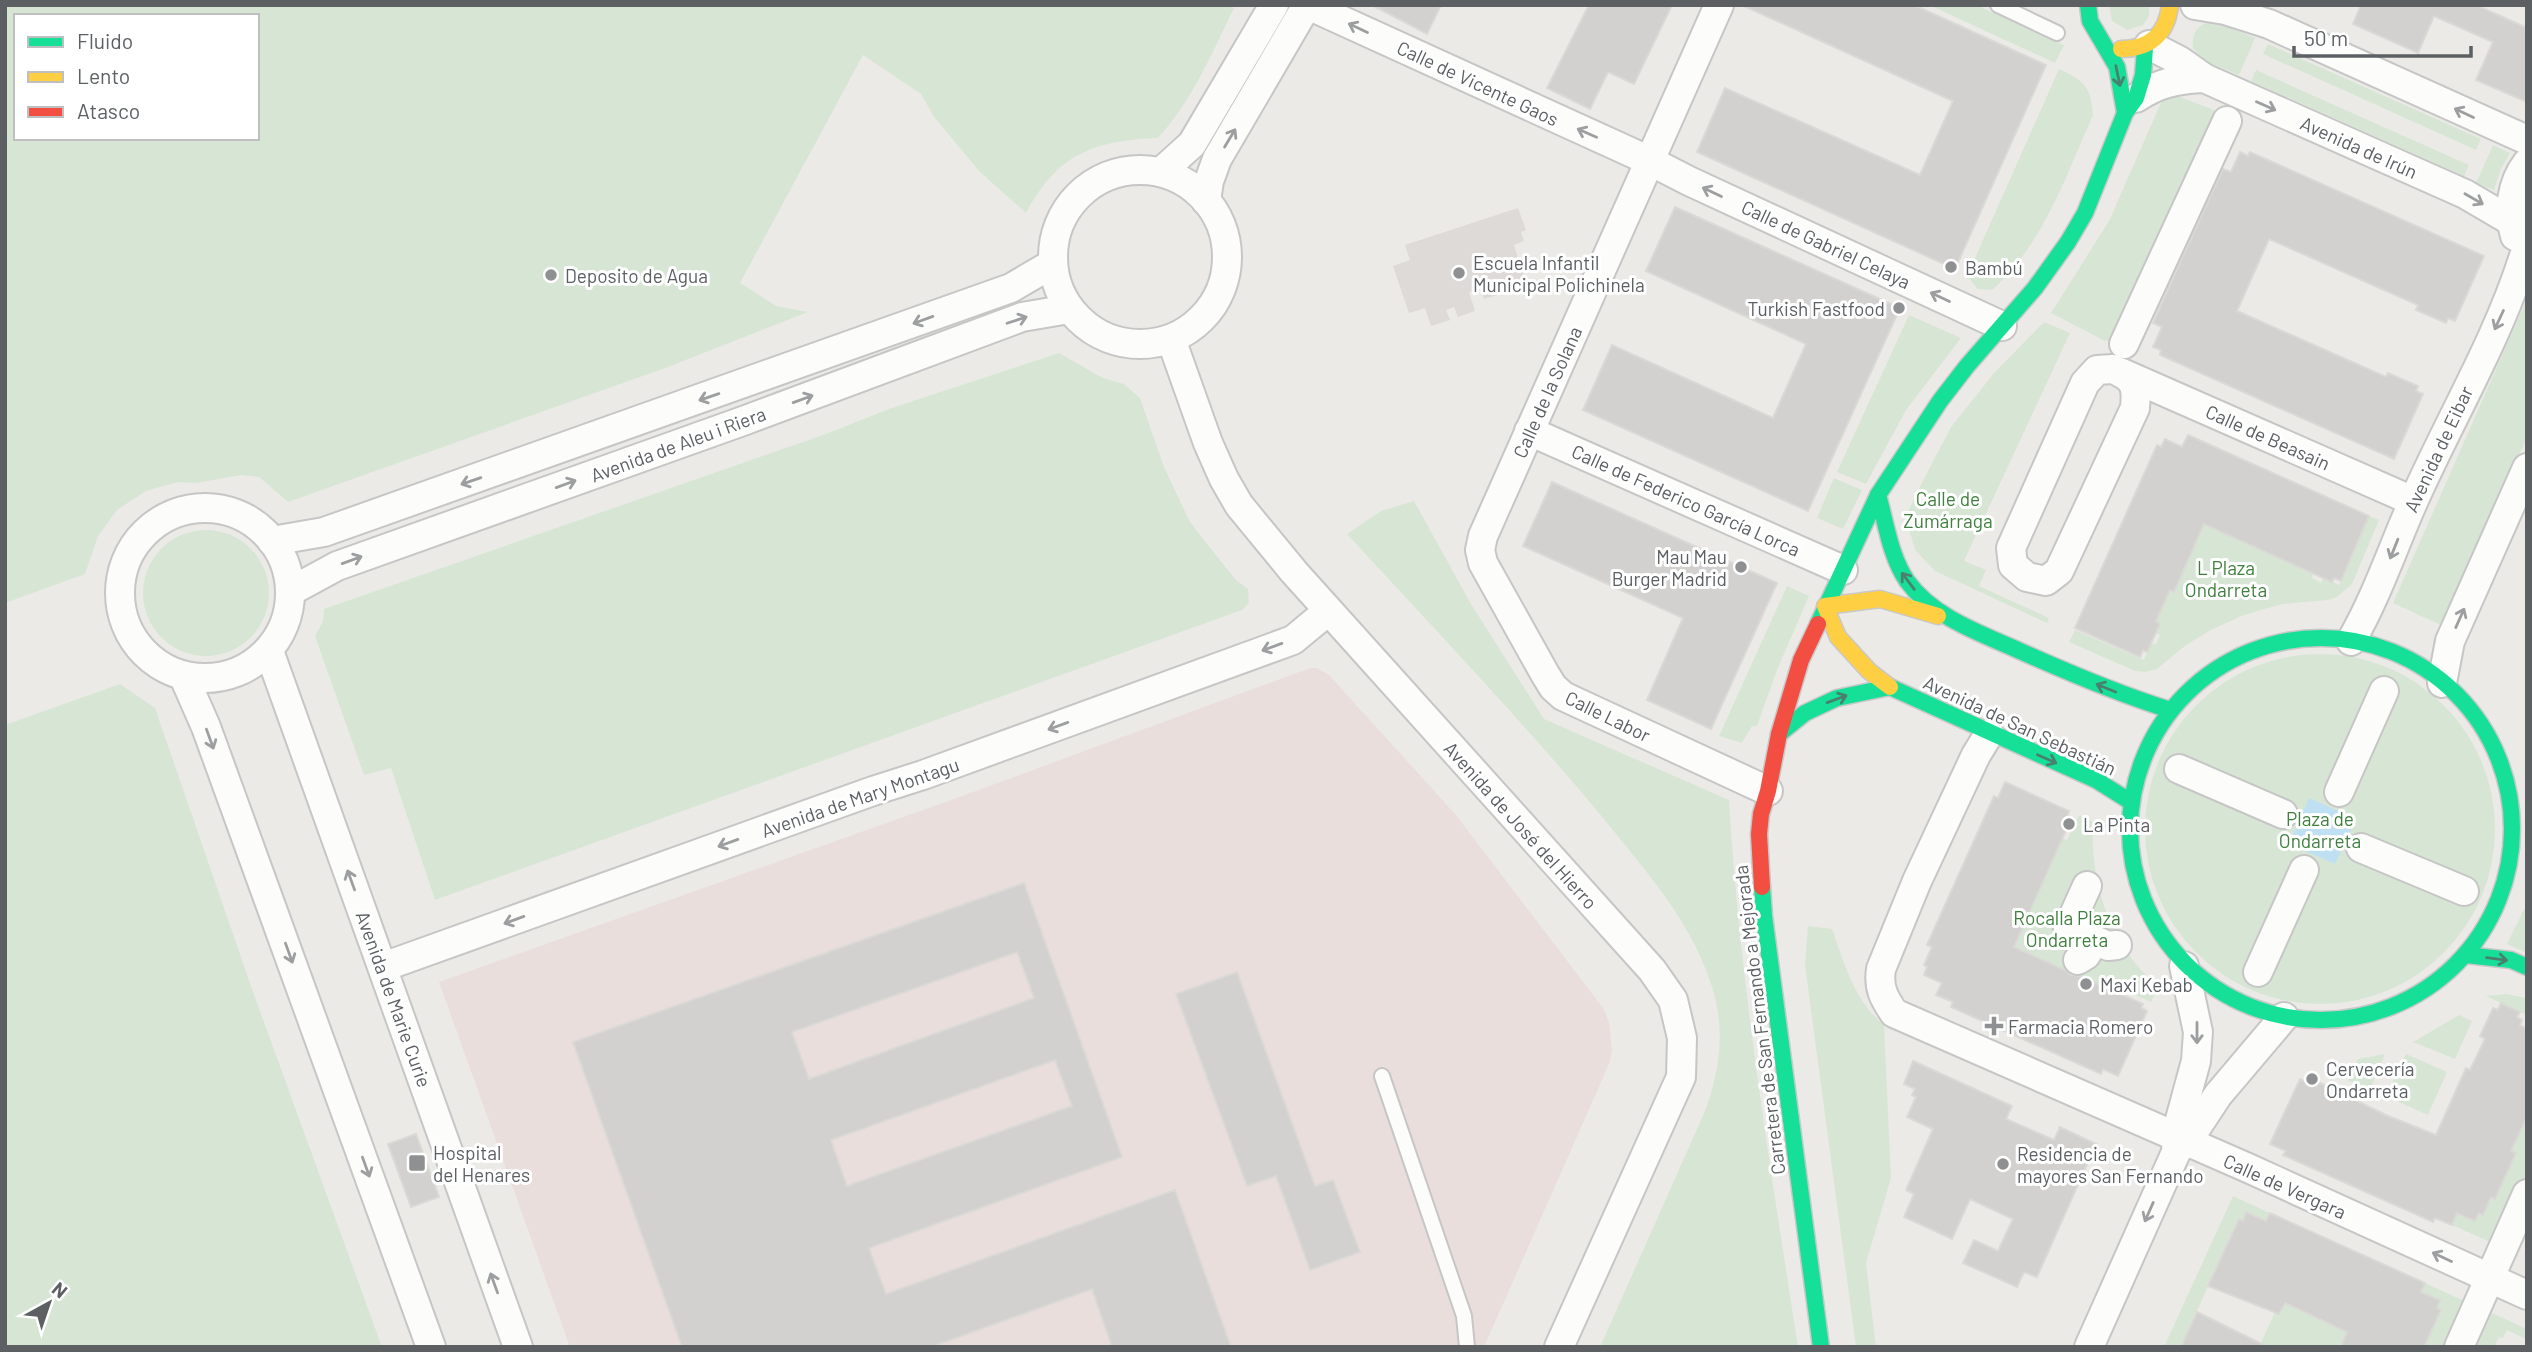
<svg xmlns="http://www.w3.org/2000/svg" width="2532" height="1352" font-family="Barlow,sans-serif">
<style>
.education{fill:#dddad7}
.medical{fill:#e9dedc}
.green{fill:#d7e6d4;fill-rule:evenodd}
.water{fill:#bfe0f2}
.building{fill:#d2d1cf;stroke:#dad9d6;stroke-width:2;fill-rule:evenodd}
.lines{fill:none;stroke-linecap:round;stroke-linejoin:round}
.lane-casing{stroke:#c6c6c6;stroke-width:18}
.street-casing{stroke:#c6c6c6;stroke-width:32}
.fast-casing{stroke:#c8c8c8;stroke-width:19}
.slow-casing{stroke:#c8c8c8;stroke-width:19}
.jam-casing{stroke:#c8c8c8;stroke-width:19}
.lane{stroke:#fcfcfb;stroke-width:14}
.street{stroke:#fcfcfb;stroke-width:28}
.fast{stroke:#16e098;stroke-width:16}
.slow{stroke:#ffcf43;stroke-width:16}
.jam{stroke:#f24e42;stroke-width:16}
.oneway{stroke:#9c9ea0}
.oneway2{stroke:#4a8070}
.poi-dot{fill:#8e9091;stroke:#fff;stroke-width:2.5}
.labels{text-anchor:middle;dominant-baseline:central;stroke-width:6;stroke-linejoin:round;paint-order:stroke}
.street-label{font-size:19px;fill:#5c6063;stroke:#fff}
.poi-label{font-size:19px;fill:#5c6063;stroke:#fff;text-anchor:start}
.park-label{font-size:19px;fill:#40803e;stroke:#fff}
</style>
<rect width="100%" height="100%" fill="#ebeae7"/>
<!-- education -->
<polygon class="education" points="1518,208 1526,230 1521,232 1524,241 1514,245 1526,283 1509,289 1506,281 1498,284 1500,294 1484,299 1480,289 1469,292 1475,311 1458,317 1454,307 1446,310 1450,320 1431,326 1425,308 1409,313 1393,266 1410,260 1405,245"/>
<!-- medical -->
<polygon class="medical" points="1310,668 1317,668 1329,675 1456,815 1603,1008 1609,1022 1612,1051 1609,1064 1484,1347 570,1347 439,982 954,799"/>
<!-- green -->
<g class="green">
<path d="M5,5H1228L1234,8C1212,53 1192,101 1158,138C1093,141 1059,153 1026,213L980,172L934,117L921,94L863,55L740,283L776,306L808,312L668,367L288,502L259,477L241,475L196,483L178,482L146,491L117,510L98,536L85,574L5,603ZM16,16H257V138H16Z"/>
<polygon points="1929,5 1976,5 2064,45 2055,63"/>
<polygon points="2109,5 2149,5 2149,16 2143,25 2127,30 2112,21"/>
<path d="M2214,21L2255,38L2239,75L2205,61L2193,49C2191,33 2198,23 2214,21Z"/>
<polygon points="2268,44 2481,139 2476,150 2263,54"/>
<path d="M2059,69C2084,80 2091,87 2093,115C2066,176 2043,245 1992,290L1978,289L1967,276Z"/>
<polygon points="2256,70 2469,165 2464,176 2251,81"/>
<polygon points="2177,96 2222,113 2112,340 2105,341 2051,313 2109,221 2160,105 2164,99"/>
<polygon points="2493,145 2510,153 2501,169 2494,190 2476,183"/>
<polygon points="2527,299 2527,437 2443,626 2393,603"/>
<polygon points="1909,315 1961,338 1906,410 1866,484 1837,472"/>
<polygon points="2044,322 2070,333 1964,561 1986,570 1979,586 2049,618 2047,623 1935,571 1915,550 1908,525 1909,510 1915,496 1951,427 1994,373"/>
<polygon points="1059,353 1103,378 1124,384 1140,398 1164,467 1190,522 1235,579 1248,589 1249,603 1242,610 435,900 391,768 364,775 315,636 323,621 324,609 826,434 889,409"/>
<polygon points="1834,478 1862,490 1843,529 1817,518"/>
<path d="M1414,501L1471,604L1544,719L1729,800C1740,984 1770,1165 1798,1347H1600L1705,1111C1721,1066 1726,1027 1710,981C1689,918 1644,869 1603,818C1522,720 1433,628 1347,534L1381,511Z"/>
<polygon points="2199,506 2211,527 2220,532 2223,527 2252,546 2313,573 2312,578 2321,583 2323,578 2339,585 2369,516 2379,520 2352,584 2337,597 2328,600 2282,604 2244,615 2211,630 2186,645 2157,669 2145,672 2135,671 2069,642 2075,630 2144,660 2151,643 2156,644 2160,635 2156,633 2160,624 2156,621 2170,590 2175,591 2183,572 2180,568 2193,537 2198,539 2202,529"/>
<circle cx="206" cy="593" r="63"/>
<polygon points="1787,586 1809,596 1777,670 1757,726 1752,726 1742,743 1719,736"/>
<circle cx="2320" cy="829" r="175"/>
<polygon points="120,684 155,708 252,989 382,1347 5,1347 5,725"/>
<path d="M2079,815L2093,822C2090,885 2110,944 2158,987L2151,1002L2126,991L2123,996L2062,968L2029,959L2030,954L2014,947L2021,933L2016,931C2034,901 2044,879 2053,846L2058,848L2062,838L2067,840Z"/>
<polygon points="2527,903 2527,953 2507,944"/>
<path d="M1808,926L1832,929C1844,963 1855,1002 1884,1025L1891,1178L1866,1263L1876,1347H1856L1805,965Z"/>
<polygon points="2506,994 2527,998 2527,1015 2486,996"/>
<polygon points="2459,1015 2472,1021 2455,1059 2413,1042"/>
<polygon points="2385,1054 2370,1089 2348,1081 2358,1059"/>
<polygon points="2406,1054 2447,1072 2428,1115 2386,1096"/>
<polygon points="2526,1120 2527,1179 2497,1245 2452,1225 2457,1213 2475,1221 2479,1213 2482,1215 2491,1197 2495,1198 2500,1189 2495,1186 2507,1173 2516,1154 2511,1151"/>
<polygon points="2233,1196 2270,1213 2266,1221 2247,1213 2243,1221 2238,1219 2181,1347 2164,1347"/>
<polygon points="2425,1283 2471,1304 2452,1347 2424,1347 2441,1310 2437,1308 2440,1301 2421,1292"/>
<polygon points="2286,1299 2349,1327 2346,1347 2265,1347 2261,1343 2275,1312 2279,1314"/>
<polygon points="2483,1309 2527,1329 2526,1339 2507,1330 2503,1338 2499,1337 2494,1347 2466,1347"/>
</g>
<!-- water -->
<polygon class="water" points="2309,798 2356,819 2335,864 2289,844"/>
<!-- building -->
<g class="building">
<polygon points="1372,5 1441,5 1427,34"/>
<polygon points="1589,5 1672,5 1634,84 1608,72 1590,109 1547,88"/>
<polygon points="1742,5 1914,5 2046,65 1955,269 1697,152 1725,88 1920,175 1953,101"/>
<polygon points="2361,5 2476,5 2527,28 2527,102 2476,80 2493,42 2434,16 2418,53 2353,24"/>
<polygon points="2240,152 2248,156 2250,152 2484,256 2455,321 2448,318 2446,323 2416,310 2418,305 2269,239 2237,311 2386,377 2388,373 2418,386 2416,391 2423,394 2394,459 2160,355 2161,350 2153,347 2162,327 2153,323 2186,249 2223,169 2231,172"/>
<polygon points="1675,207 1900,308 1808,511 1583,410 1612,345 1773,418 1806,344 1646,271"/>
<polygon points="2188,435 2369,516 2341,581 2334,578 2332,582 2204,524 2174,592 2170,590 2156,621 2160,624 2147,652 2143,650 2140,657 2075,628 2157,445 2161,447 2165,439 2182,447"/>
<polygon points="1552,482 1777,583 1711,729 1647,700 1683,618 1523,546"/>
<polygon points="2005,782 2069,811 2067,817 2071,819 2014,947 2065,970 2071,975 2080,976 2143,1004 2141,1008 2147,1011 2118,1076 2103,1069 2101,1074 1951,1007 1953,1002 1936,995 1942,983 1924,975 1927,967 1924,965 1932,947 1927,945 1994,796 1998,798"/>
<path d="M1024,883L1122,1157L869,1248L886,1294L1175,1190L1231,1347H1112L1092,1289L931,1347H682L573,1042ZM1017,952L1034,998L809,1079L792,1032ZM1055,1060L1072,1106L847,1186L831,1140Z"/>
<polygon points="1237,972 1315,1186 1333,1180 1360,1252 1310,1270 1276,1176 1247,1186 1176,994"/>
<polygon points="2501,1003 2520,1012 2517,1017 2522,1020 2520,1025 2527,1029 2527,1117 2511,1151 2516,1153 2495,1199 2491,1197 2483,1215 2479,1213 2475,1221 2457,1213 2452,1225 2435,1218 2433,1222 2283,1155 2286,1151 2270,1144 2300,1079 2306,1082 2308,1077 2388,1116 2436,1135 2466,1068 2470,1070 2485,1039 2480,1036 2489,1017 2493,1008 2498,1010"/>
<polygon points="1913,1061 2012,1106 2006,1119 2054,1140 2060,1127 2096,1144 2037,1277 2024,1272 2017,1287 1963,1263 1974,1240 1998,1251 2013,1219 1970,1199 1952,1239 1904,1217 1914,1194 1906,1190 1933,1129 1907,1117 1916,1097 1912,1095 1915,1089 1904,1084"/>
<polygon points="416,1134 439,1197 411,1207 388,1144"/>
<polygon points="2246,1212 2266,1221 2270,1213 2425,1283 2421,1292 2440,1300 2437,1308 2441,1310 2424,1347 2341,1347 2347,1332 2285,1303 2279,1314 2208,1286 2239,1219 2243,1221"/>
<polygon points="2197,1312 2268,1347 2181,1347"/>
</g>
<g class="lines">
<defs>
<g id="lane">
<polyline points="1998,5 2057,33"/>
<polyline points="1382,1076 1464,1316 1467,1347"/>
</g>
<g id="street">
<polyline points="1308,5 1650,161 1689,181 2002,326"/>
<polyline points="1719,5 1483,536 1480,550 1483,563 1545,674 1553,687 1563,696 1768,791"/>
<polyline points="2195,5 2225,10 2269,24 2527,140"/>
<polyline points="2149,45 2180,61 2204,78 2465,194 2511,221"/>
<path d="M2136,98C2158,83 2178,79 2204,78"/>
<circle cx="1140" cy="257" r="87"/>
<polyline points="1161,172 1192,144 1274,5"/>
<polyline points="1206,201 1209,181 1217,159 1307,5"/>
<path d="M2515,236C2508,211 2511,184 2527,163"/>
<polyline points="1171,339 1208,443 1224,479 1239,505 1294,572 1652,970 1673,1000 1682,1038 1681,1077 1559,1347"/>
<polyline points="2124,344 2227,121"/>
<path d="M2113,369C2135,379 2137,385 2135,408L2059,571L2046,581L2027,577L2013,565L2011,548L2085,383L2097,370Z"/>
<polyline points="2122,373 2413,501"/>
<polyline points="1529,431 1843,570"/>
<circle cx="205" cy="593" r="85"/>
<polyline points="272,541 324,532 1011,288 1052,264"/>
<polyline points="291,591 337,566 743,421 1022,317 1069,309"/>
<path d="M2351,641C2377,596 2393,547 2414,500C2450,419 2497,341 2524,256"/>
<polyline points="269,651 518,1347"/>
<polyline points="184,677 206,727 431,1347"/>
<polyline points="2442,683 2450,641 2527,468"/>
<path d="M1989,734L1976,755L1917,881L1881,969C1878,988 1884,998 1894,1013L2248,1168L2527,1295"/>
<polyline points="2179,769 2283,814"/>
<polyline points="2339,792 2384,691"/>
<polyline points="2361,848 2464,891"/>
<polyline points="2087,886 2068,928 2108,946 2117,945"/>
<polyline points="2078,960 2086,955 2094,941"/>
<polyline points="383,967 873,791 923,775 1293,640 1328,611"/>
<polyline points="2258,972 2304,870"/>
<polyline points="2177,1150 2175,1138 2196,1061 2198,1032 2184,966"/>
<polyline points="2089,1347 2177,1150 2187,1142 2218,1095 2284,1017"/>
<polyline points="2459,1347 2527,1194"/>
</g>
<g id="fast">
<polyline points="2088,5 2090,21 2117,67 2125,113"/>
<path d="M1878,495C1886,523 1890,556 1907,581C1934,618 1980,633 2020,651C2069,673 2119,694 2170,710"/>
<polyline points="1818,624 1878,495 1940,401 1967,366 2035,288 2068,242 2085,213 2125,113 2136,98 2143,75 2145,48"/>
<circle cx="2321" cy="829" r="191"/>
<polyline points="1779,734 1805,713 1837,698 1890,687 2096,780 2131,802"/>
<polyline points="1762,887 1764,916 1821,1347"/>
<polyline points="2466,955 2511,960 2527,967"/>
</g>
<g id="slow">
<path d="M2121,49C2150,49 2167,34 2170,5"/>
<polyline points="1890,687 1869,671 1838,637 1825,606 1880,599 1938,616"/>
</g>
<polyline id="jam" points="1762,887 1759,834 1761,814 1768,791 1779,734 1801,660 1818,624"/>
</defs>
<!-- lane casing -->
<use href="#lane" class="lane-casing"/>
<!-- street casing -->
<use href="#street" class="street-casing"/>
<!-- fast casing -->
<use href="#fast" class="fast-casing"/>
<!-- slow casing -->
<use href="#slow" class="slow-casing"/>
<!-- jam casing -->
<use href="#jam" class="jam-casing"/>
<!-- lane -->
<use href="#lane" class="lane"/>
<!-- street -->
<use href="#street" class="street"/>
<!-- fast -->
<use href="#fast" class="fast"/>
<!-- slow -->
<use href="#slow" class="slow"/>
<!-- jam -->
<use href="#jam" class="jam"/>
</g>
<!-- one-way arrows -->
<defs><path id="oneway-shaft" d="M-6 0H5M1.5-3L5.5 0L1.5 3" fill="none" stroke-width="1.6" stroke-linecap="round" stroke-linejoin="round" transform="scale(1.75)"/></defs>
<g class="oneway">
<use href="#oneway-shaft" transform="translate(1358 28) rotate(-155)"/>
<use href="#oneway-shaft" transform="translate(2266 106) rotate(24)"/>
<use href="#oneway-shaft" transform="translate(2464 113) rotate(-155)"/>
<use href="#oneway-shaft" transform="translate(1587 133) rotate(-156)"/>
<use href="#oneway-shaft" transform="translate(1230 138) rotate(-59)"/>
<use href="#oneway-shaft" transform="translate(1712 192) rotate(-155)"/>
<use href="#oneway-shaft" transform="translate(2474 199) rotate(30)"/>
<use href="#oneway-shaft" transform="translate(1940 297) rotate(-155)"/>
<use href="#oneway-shaft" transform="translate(923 320) rotate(160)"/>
<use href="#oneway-shaft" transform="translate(1017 320) rotate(-18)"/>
<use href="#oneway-shaft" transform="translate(2499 320) rotate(115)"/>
<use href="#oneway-shaft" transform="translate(709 397) rotate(161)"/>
<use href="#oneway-shaft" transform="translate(803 399) rotate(-20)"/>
<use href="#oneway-shaft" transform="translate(471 481) rotate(161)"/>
<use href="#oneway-shaft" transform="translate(566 484) rotate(-20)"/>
<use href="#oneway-shaft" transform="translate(2394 549) rotate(112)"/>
<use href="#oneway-shaft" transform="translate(352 560) rotate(-20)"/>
<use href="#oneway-shaft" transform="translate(2460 618) rotate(-66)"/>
<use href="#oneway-shaft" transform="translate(1272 647) rotate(160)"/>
<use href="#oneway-shaft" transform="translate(1058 726) rotate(160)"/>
<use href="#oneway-shaft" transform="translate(210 739) rotate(70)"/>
<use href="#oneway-shaft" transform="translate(728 843) rotate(160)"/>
<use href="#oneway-shaft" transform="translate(351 880) rotate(-110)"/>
<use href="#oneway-shaft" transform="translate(514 920) rotate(160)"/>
<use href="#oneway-shaft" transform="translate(289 953) rotate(70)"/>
<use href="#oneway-shaft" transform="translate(2197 1033) rotate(90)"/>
<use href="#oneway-shaft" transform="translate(366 1167) rotate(70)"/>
<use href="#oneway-shaft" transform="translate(2149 1212) rotate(114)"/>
<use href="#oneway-shaft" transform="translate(2442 1257) rotate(-155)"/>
<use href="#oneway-shaft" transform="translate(494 1283) rotate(-110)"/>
</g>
<g class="oneway2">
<use href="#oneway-shaft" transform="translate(2118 76) rotate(78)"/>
<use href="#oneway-shaft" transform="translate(1908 581) rotate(-127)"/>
<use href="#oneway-shaft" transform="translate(2106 688) rotate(-158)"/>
<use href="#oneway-shaft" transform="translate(1837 699) rotate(-20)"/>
<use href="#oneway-shaft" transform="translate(2047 759) rotate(24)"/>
<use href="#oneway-shaft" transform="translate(2497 959) rotate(7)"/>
</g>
<!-- markers -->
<g class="poi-dot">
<circle cx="1951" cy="267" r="7"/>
<circle cx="1459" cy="273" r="7"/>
<circle cx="551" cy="275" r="7"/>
<circle cx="1899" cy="308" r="7"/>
<circle cx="1741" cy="567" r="7"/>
<circle cx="2069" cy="824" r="7"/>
<circle cx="2086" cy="984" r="7"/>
<path d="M1990.5 1015.5h7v7h7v7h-7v7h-7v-7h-7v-7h7z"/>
<circle cx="2312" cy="1079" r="7"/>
<rect x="408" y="1154" width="18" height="18" rx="3.5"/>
<circle cx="2003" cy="1164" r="7"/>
</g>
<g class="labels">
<!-- street labels -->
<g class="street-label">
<text transform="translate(1478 83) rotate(25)">Calle de Vicente Gaos</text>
<text transform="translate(2359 147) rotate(24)">Avenida de Irún</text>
<text transform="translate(1826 244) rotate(25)">Calle de Gabriel Celaya</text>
<text transform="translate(1547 392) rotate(-66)">Calle de la Solana</text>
<text transform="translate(2268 437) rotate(24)">Calle de Beasain</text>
<text transform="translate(678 444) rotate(-20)">Avenida de Aleu i Riera</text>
<text transform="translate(2438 449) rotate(-65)">Avenida de Eibar</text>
<text transform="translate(1686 500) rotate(24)">Calle de Federico García Lorca</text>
<text transform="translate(1608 716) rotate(26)">Calle Labor</text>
<text transform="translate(2020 725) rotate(25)">Avenida de San Sebastián</text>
<text transform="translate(860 797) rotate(-19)">Avenida de Mary Montagu</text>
<text transform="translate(1521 825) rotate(48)">Avenida de José del Hierro</text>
<text transform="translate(394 999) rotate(70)">Avenida de Marie Curie</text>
<text transform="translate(1759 1020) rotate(-97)">Carretera de San Fernando a Mejorada</text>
<text transform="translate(2285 1186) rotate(24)">Calle de Vergara</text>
</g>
<!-- poi labels -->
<g class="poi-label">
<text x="1473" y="262">Escuela Infantil<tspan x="1473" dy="22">Municipal Polichinela</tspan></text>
<text x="1965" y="267">Bambú</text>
<text x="565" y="275">Deposito de Agua</text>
<text x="1885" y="308" text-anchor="end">Turkish Fastfood</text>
<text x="1727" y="556" text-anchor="end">Mau Mau<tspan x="1727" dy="22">Burger Madrid</tspan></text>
<text x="2083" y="824">La Pinta</text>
<text x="2100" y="984">Maxi Kebab</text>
<text x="2008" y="1026">Farmacia Romero</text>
<text x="2326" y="1068">Cervecería<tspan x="2326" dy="22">Ondarreta</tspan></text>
<text x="433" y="1152">Hospital<tspan x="433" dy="22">del Henares</tspan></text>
<text x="2017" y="1153">Residencia de<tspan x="2017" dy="22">mayores San Fernando</tspan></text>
</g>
<!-- park labels -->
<g class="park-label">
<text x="1948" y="498">Calle de<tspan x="1948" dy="22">Zumárraga</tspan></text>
<text x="2226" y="567">L Plaza<tspan x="2226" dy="22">Ondarreta</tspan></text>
<text x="2320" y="818">Plaza de<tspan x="2320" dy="22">Ondarreta</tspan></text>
<text x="2067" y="917">Rocalla Plaza<tspan x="2067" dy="22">Ondarreta</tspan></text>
</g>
</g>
<!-- border -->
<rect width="2532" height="1352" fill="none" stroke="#5c6063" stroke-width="14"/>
<!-- legend -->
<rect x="14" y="14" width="245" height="126" fill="#ffffff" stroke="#bebfc1" stroke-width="2"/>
<rect x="28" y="37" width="35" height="10" fill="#16e098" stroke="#bebfc1" stroke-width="2"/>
<text x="77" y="49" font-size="21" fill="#5c6063">Fluido</text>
<rect x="28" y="72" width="35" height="10" fill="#ffcf43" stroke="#bebfc1" stroke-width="2"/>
<text x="77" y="84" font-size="21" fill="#5c6063">Lento</text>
<rect x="28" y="107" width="35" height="10" fill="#f24e42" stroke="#bebfc1" stroke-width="2"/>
<text x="77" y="119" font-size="21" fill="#5c6063">Atasco</text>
<!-- north arrow -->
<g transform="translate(49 1303) rotate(40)" stroke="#ffffff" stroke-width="5" paint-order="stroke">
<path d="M0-5L12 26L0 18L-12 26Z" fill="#5c6063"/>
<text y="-10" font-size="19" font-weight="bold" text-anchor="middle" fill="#5c6063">N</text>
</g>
<!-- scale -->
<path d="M2294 46v10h177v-10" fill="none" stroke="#5c6063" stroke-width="3.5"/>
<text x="2304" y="46" font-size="21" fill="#5c6063" stroke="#ffffff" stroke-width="5" paint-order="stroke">50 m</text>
</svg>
